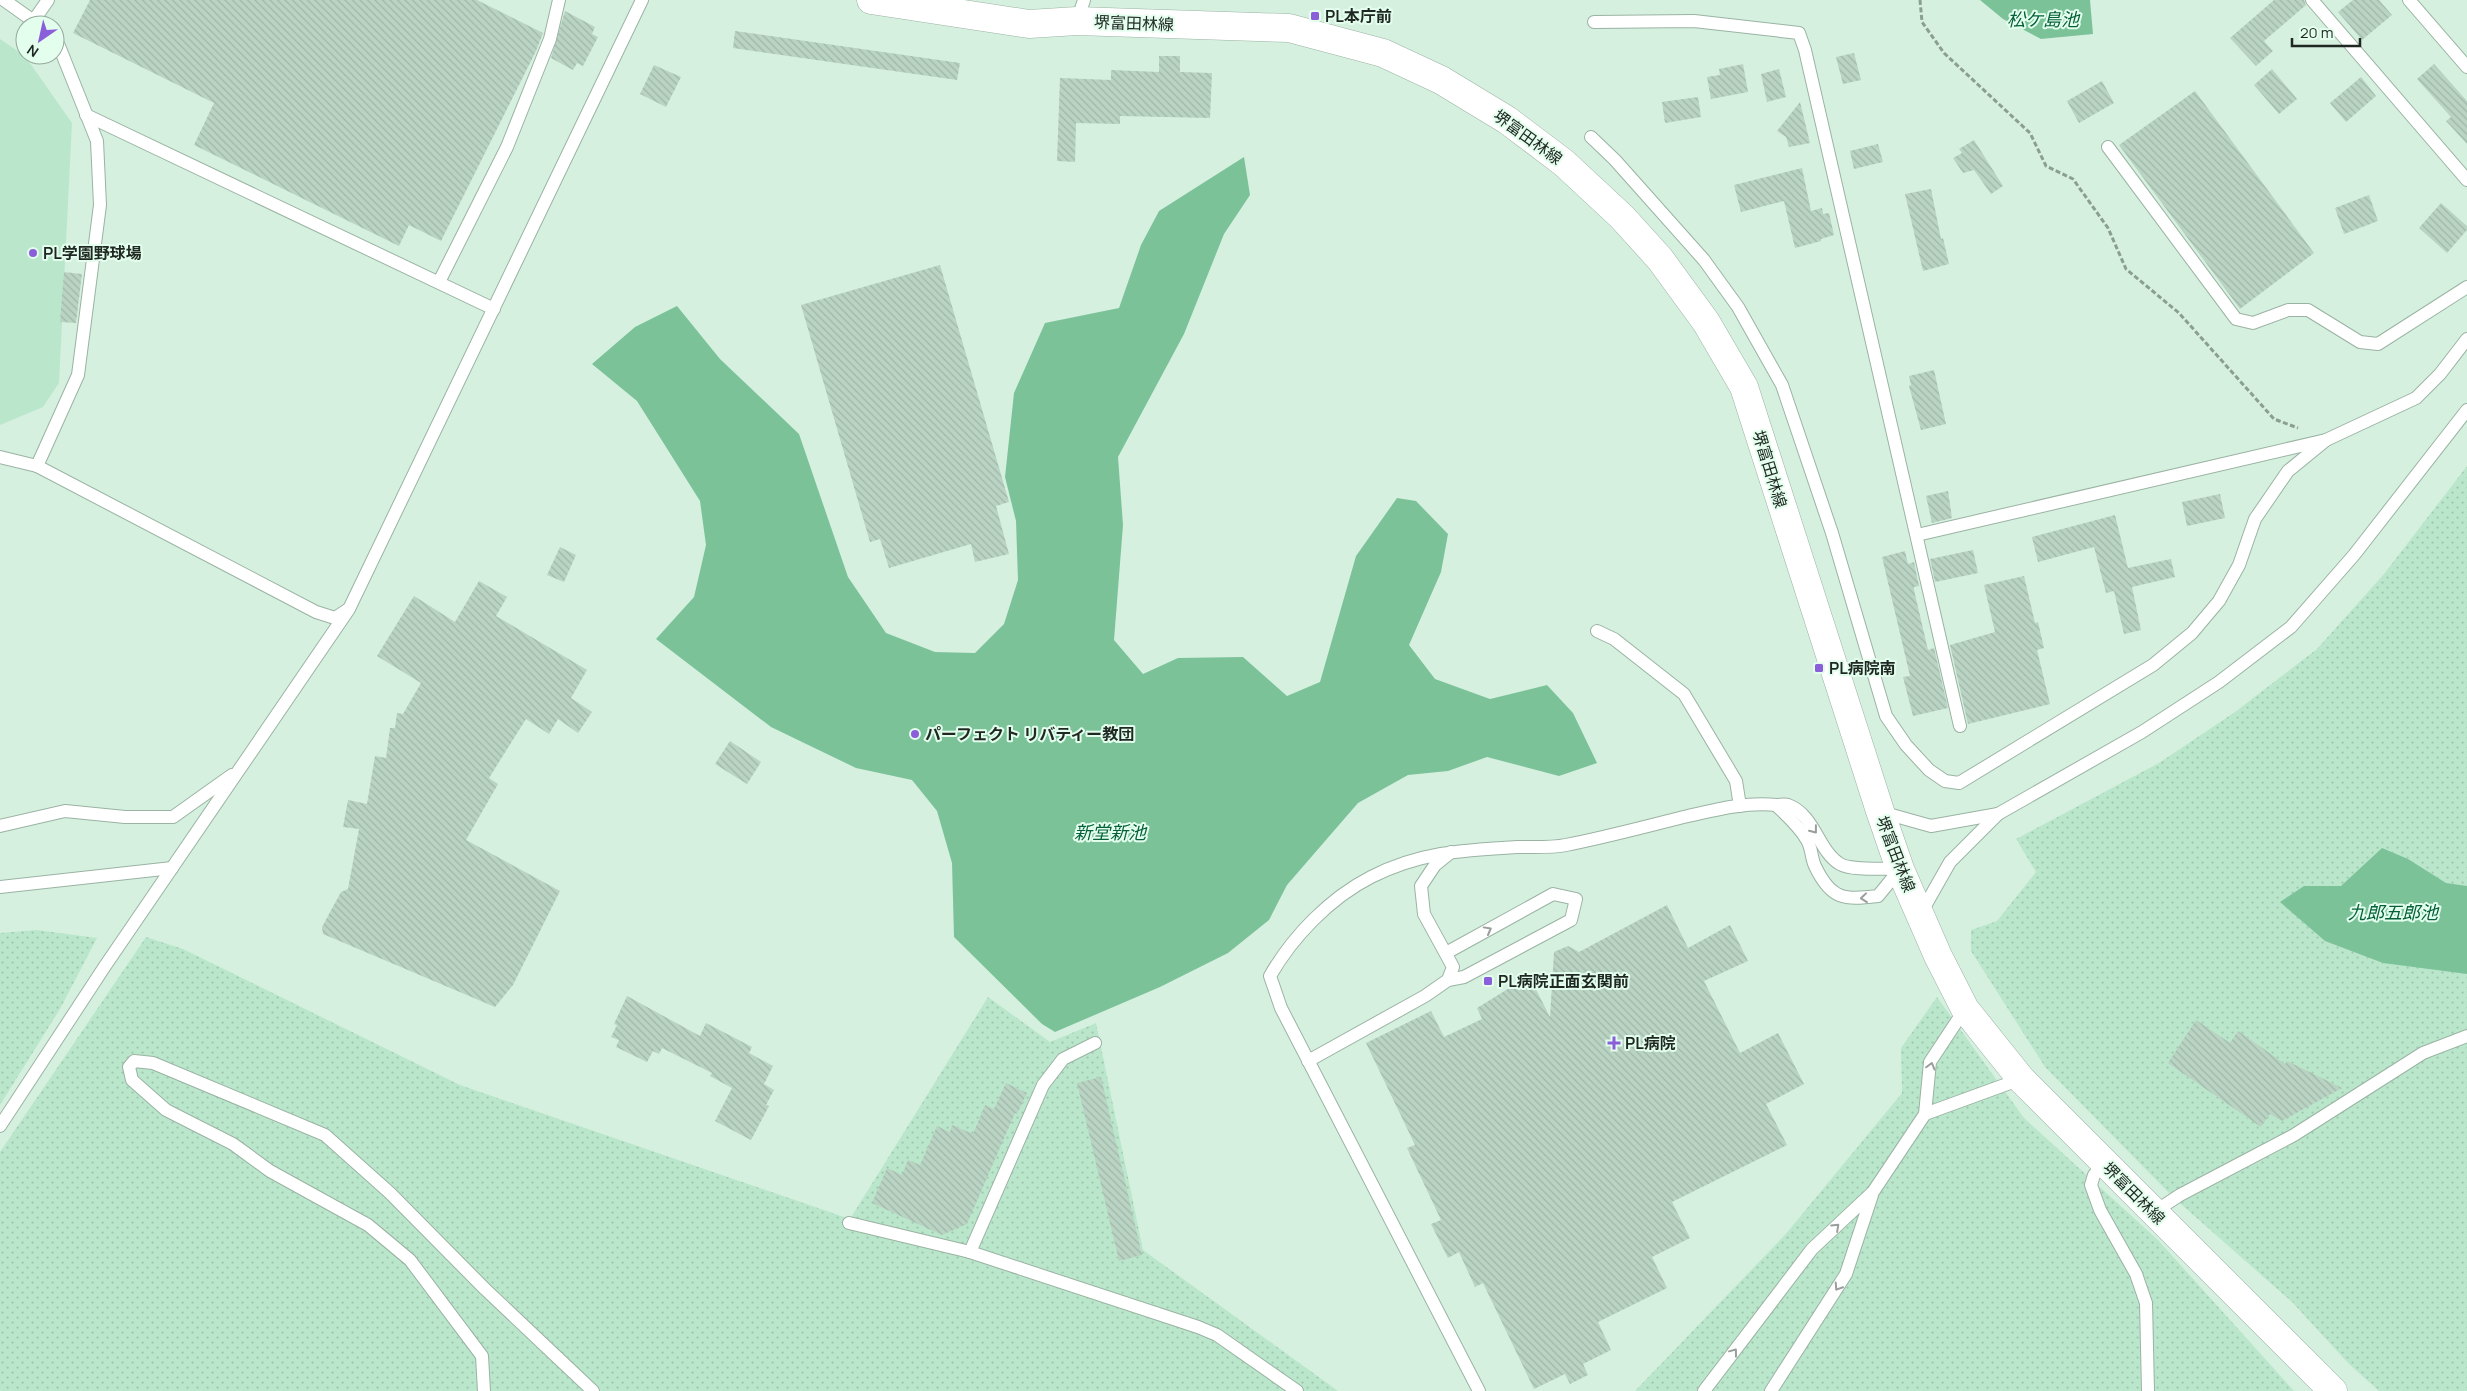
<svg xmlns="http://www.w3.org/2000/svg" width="2467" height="1391" font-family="Manrope,'Noto Sans JP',sans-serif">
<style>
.grass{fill:url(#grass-dots)}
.pitch{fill:#bae7cb}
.water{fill:#7bc299}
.building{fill:url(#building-back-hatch)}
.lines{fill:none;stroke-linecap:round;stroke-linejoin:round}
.lane-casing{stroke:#9ab3a3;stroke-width:14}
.primary-casing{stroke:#9ab3a3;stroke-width:29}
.path{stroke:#8b9e92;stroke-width:3;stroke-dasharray:5 2.5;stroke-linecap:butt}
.lane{stroke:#fff;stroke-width:12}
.primary{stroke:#fff;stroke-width:28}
.oneway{stroke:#9a9e9b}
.poi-dot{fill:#8b5fd9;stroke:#e3feed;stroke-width:2}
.labels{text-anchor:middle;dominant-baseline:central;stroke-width:4;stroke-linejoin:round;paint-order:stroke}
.poi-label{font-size:16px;font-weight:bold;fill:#1e2721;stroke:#e3feed;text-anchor:start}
.street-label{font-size:16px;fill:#1e2721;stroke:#e3feed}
.water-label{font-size:18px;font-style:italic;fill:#055f39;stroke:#e3feed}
</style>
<defs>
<pattern id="grass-dots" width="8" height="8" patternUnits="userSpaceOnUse" patternTransform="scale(1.25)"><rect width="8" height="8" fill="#bae7cb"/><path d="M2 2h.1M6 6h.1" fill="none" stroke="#9fc6ae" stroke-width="1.8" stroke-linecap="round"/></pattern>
<pattern id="building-back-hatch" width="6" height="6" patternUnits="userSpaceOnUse" patternTransform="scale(1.25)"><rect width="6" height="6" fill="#bad4c4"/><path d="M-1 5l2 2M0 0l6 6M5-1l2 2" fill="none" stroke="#9fb6a8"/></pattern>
</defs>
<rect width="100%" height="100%" fill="#d6f0e0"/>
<!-- grass -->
<g class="grass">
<polygon points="2467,466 2467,1391 2379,1391 2349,1364 2292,1302 2174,1198 2045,1067 1971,951 1971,930 1997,921 2036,872 2016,839 2159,763 2235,712 2317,649 2384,574"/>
<polygon points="37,930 97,938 60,1009 0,1105 0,933"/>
<polygon points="146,937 183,949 460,1085 850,1219 988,997 1050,1042 1096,1023 1143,1250 1338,1391 0,1391 0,1152"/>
<polygon points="1937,997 2024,1118 2158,1240 2294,1391 1635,1391 1785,1235 1902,1093 1901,1048"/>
</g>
<!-- pitch -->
<polygon class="pitch" points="0,39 25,56 72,123 59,383 43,407 0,425"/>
<!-- water -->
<g class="water">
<polygon points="1980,0 2090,0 2093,34 2041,39 2003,19"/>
<polygon points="1244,157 1250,195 1224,234 1184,334 1118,457 1123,525 1114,640 1143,674 1178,658 1243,657 1287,696 1320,682 1356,556 1397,498 1416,501 1448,534 1441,572 1409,645 1435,679 1490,699 1547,685 1573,713 1597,763 1559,776 1487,757 1448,771 1408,775 1358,803 1287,885 1269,920 1228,953 1160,987 1055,1032 1042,1024 954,937 952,863 937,811 912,780 856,768 771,727 656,639 694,597 706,545 700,501 637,401 592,364 635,327 677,306 720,359 799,434 848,577 886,633 935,652 975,653 1004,624 1018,580 1016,521 1005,477 1014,393 1045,323 1119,308 1141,245 1159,211"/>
<polygon points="2382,848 2408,859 2446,883 2467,886 2467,974 2383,963 2325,941 2280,902 2304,886 2341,886"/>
</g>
<!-- building -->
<g class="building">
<polygon points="90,0 477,0 543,33 536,51 441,241 409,225 399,246 194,145 214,103 73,33"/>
<polygon points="2274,0 2304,0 2306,5 2264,41 2273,51 2256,66 2230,38"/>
<polygon points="2353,0 2379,0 2392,15 2362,40 2338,12"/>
<polygon points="565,11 595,27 592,34 598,37 583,66 577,63 573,70 551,58"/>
<polygon points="735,31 960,63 957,80 733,48"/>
<polygon points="1854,53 1861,80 1843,84 1836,57"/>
<polygon points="1159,56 1180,56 1180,72 1212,73 1210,118 1120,116 1120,124 1076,123 1075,162 1057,161 1060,78 1111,80 1111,70 1159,72"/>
<polygon points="1743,64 1748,92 1711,99 1707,77 1720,75 1719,69"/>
<polygon points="2434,64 2467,101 2467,144 2446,121 2451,117 2417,79"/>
<polygon points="654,65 681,77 666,107 640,94"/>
<polygon points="1779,69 1786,97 1767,102 1761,74"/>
<polygon points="2272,69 2297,99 2279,114 2254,85"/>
<polygon points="2361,77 2376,96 2346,122 2330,103"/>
<polygon points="2102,81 2114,103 2079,123 2067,101"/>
<polygon points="2195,91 2314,253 2240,309 2119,145"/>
<polygon points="1698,97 1701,117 1665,123 1662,102"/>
<polygon points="1800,102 1810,143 1789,147 1786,137 1777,131"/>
<polygon points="1974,140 2003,186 1991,194 1974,170 1963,173 1953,158 1962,153 1959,149"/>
<polygon points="1878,144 1883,162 1854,169 1850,151"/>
<polygon points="1802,168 1811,211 1822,208 1823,214 1829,213 1834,235 1821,239 1821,241 1795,248 1784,201 1741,212 1734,185"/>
<polygon points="1931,189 1941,239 1943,238 1949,264 1923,271 1905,194"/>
<polygon points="2369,195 2378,221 2344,234 2335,208"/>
<polygon points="2441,203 2467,226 2467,230 2447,253 2419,228"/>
<polygon points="940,265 1009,502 996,506 1009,554 975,562 971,544 889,568 880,539 870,542 801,305"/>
<polygon points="64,272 82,274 76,323 60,322"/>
<polygon points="1934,370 1946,424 1921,430 1909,386 1911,385 1909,376"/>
<polygon points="1948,491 1952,518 1932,523 1926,496"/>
<polygon points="2220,494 2225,518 2187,526 2182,502"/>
<polygon points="2115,515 2128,568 2171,559 2175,577 2132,587 2141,630 2124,634 2114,591 2106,593 2094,547 2038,562 2032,537"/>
<polygon points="560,547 576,555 564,582 547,575"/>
<polygon points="1973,550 1978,573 1935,582 1930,559"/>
<polygon points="1905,551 1908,564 1914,562 1919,586 1914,587 1914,590 1928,650 1934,648 1948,708 1913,716 1903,677 1910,676 1882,557"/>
<polygon points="2024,576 2035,623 2038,622 2044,648 2037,650 2050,704 1968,724 1950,645 1995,632 1984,585"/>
<polygon points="479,581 507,597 496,616 587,670 571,698 592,712 578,733 558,719 549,734 526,719 489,778 498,784 466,840 560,891 513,985 495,1007 323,934 322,927 341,892 348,889 359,829 343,827 348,800 367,804 375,756 386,758 390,728 395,728 397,713 403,714 421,683 377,656 414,596 455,622"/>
<polygon points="730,741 761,762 747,784 715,764"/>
<polygon points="1667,905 1688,948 1730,925 1748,961 1704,981 1740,1053 1778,1033 1804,1084 1766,1104 1787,1145 1672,1202 1690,1238 1652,1257 1667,1288 1598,1322 1611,1350 1583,1364 1588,1375 1570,1384 1565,1374 1534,1389 1483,1283 1475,1287 1459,1252 1448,1258 1431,1224 1441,1220 1407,1148 1415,1145 1366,1043 1431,1011 1444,1037 1482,1019 1477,1008 1529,976 1550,1017 1554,952 1568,946 1579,952"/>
<polygon points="627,996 700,1036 706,1023 752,1047 749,1053 773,1066 764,1084 774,1090 766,1105 769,1106 751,1140 715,1121 732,1088 710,1076 712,1073 662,1048 659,1054 653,1051 647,1062 616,1047 619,1040 611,1037 617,1025 614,1024"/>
<polygon points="2196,1020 2230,1043 2238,1031 2285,1064 2287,1061 2342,1088 2282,1121 2270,1114 2261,1127 2168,1063"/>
<polygon points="1101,1077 1142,1255 1119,1261 1077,1083"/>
<polygon points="1006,1083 1027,1093 1017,1114 1015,1113 967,1224 942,1235 872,1203 887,1168 902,1175 908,1160 920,1165 937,1126 950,1132 952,1125 973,1134 985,1105 994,1109"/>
</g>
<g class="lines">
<defs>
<g id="lane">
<polyline points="4,0 39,25"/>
<polyline points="2312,0 2467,180"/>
<polyline points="2409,0 2467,67"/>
<polyline points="34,20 48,0"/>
<polyline points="1077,21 1084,0"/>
<polyline points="1594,22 1694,21 1799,33 1805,50 1960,726"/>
<polyline points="86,115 494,309"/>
<polyline points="1591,137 1615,160 1704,260 1738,307 1782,385 1832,533 1886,716 1906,745 1929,770 1945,781 1959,783 2153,665 2192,633 2219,601 2239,565 2255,519 2288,471 2326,440"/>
<polyline points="2108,147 2236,319 2253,323 2288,310 2308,310 2360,342 2378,344 2467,287"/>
<polyline points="439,282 507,147 550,39 559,0"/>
<polyline points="0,457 37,466 316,612 335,618 347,610"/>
<polyline points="37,466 78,375 100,205 97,141 59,46 55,42"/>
<polyline points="1917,535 2326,440 2416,398 2440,374 2467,339"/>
<polyline points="1597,631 1614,639 1684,694 1736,781 1740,806"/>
<path d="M1776,805C1787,816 1799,826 1807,840C1812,848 1811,858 1815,866C1831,900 1844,900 1878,896L1900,869"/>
<polyline points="1881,812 1931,826 1998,814"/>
<polyline points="0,826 65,811 125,817 173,817 232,775"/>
<polyline points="0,887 172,868"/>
<polyline points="1921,913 1950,862 1998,814 2142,732 2219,682 2291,627 2354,555 2467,410"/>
<polyline points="1446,953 1553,894 1576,899 1571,920 1464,977 1448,980"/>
<polyline points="1308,1061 1425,996 1448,980 1453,967 1424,914 1421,886 1435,865 1451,852"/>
<polyline points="1925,1114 2021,1079"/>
<polyline points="0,1126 105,966 349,609 642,0"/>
<polyline points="2104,1163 2094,1175 2091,1185 2100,1210 2136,1274 2146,1303 2148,1391"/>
<polyline points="2154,1212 2180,1195 2294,1135 2423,1053 2467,1036"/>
<polyline points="849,1223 970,1252 1198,1327 1217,1335 1297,1391"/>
<polyline points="970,1252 1043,1085 1063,1059 1095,1043"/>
<polyline points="484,1391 482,1356 410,1260 368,1225 270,1171 233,1144 166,1110 132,1080 129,1067 134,1061 153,1063 325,1135 390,1193 485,1289 593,1391"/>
<path d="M1479,1391L1281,1008L1270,976C1293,936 1330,898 1371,877C1420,852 1464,850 1517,847C1533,847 1551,848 1566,845C1607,837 1647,826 1688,816C1718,809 1746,802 1777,805C1780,805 1785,804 1788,805C1815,815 1818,851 1840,864C1852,871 1885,868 1900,869"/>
<polyline points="1704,1391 1812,1249 1873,1192 1925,1114 1930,1062 1965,1009"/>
<polyline points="1771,1391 1846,1274 1872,1195"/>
</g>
<polyline id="primary" points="871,0 1029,24 1077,21 1289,28 1383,53 1441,80 1507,120 1564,163 1622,217 1660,259 1706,322 1744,387 1880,811 1900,869 1938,956 1965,1009 2021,1079 2333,1391"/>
</defs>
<!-- lane casing -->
<use href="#lane" class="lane-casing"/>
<!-- primary casing -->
<use href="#primary" class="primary-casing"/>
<!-- path -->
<polyline class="path" points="1920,0 1922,22 1944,53 2030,133 2046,166 2073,179 2108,228 2126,269 2179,313 2274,419 2298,428"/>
<!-- lane -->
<use href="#lane" class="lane"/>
<!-- primary -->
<use href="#primary" class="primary"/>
</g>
<!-- one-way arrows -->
<defs><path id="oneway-chevron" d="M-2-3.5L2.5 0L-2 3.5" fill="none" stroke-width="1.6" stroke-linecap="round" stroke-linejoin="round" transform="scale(1.25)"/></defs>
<g class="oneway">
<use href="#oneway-chevron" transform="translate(1814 830) rotate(52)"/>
<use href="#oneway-chevron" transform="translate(1864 898) rotate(174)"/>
<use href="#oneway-chevron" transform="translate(1488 930) rotate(-29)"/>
<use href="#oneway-chevron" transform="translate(1931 1066) rotate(-75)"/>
<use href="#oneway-chevron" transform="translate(1836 1227) rotate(-43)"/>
<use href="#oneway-chevron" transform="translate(1838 1287) rotate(123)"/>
<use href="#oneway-chevron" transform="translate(1734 1352) rotate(-53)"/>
</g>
<!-- markers -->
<g class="poi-dot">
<rect x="1310" y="11" width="10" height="10" rx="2.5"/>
<circle cx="33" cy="253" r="5"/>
<rect x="1814" y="663" width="10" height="10" rx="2.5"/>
<circle cx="915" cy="734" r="5"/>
<rect x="1483" y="976" width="10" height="10" rx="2.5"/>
<path d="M1611.5 1035.5h5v5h5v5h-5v5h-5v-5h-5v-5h5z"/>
</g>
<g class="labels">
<!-- poi labels -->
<g class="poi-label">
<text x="1325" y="16">PL本庁前</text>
<text x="43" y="253">PL学園野球場</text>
<text x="1829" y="668">PL病院南</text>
<text x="925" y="734">パーフェクト リバティー教団</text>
<text x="1498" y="981">PL病院正面玄関前</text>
<text x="1625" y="1043">PL病院</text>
</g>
<!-- street labels -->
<g class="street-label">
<text transform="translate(1134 23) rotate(2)">堺富田林線</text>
<text transform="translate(1528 137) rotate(36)">堺富田林線</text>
<text transform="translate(1770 469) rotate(73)">堺富田林線</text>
<text transform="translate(1896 854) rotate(69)">堺富田林線</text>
<text transform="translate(2134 1193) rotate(45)">堺富田林線</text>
</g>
<!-- water labels -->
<g class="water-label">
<text x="2043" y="19">松ケ島池</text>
<text x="1110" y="832">新堂新池</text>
<text x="2393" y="912">九郎五郎池</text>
</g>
</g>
<!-- north arrow -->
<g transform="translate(40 40) rotate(214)"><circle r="24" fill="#e3feed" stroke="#94a89b"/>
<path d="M0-4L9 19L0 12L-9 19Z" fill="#8b5fd9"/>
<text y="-8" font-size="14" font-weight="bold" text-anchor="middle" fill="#1e2721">N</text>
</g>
<!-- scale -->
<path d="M2292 38v8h68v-8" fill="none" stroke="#1e2721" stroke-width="2.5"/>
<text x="2300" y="38" font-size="15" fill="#1e2721" stroke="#e3feed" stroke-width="4" paint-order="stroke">20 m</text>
</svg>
